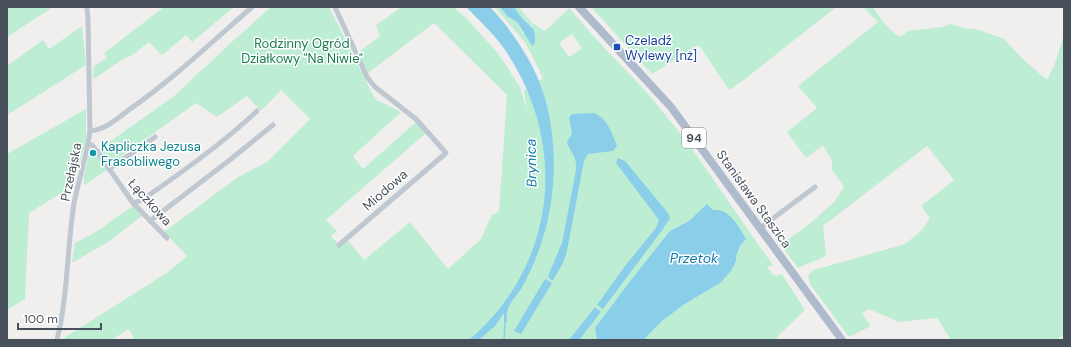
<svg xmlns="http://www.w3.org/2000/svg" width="1071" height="347" font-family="'DM Sans',sans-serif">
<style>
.green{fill:#bdeed4;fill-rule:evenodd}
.water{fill:#8bceea}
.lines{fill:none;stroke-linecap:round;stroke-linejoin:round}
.stream{stroke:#8bceea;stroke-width:1.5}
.street{stroke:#bfc7d0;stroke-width:5}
.primary{stroke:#aebbcd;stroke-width:8}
.transit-dot{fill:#1a4fb4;stroke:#fff;stroke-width:1.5}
.culture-dot{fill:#0f9aa8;stroke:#fff;stroke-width:1.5}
.labels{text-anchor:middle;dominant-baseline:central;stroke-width:3;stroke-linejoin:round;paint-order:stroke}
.shield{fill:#fff;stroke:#7e848c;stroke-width:1}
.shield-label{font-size:12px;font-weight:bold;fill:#47505b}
.transit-label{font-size:13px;fill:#164399;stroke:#fff;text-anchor:start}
.park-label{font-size:13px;fill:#197b52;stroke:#fff}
.culture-label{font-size:13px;fill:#0d838f;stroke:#fff;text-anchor:start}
.street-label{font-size:13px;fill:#47505b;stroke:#fff}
.water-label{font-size:14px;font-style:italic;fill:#0f79a6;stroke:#fff}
</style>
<rect width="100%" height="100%" fill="#f1eeee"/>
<!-- green -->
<g class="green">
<polygon points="7,7 53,7 7,37"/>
<polygon points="164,7 234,7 192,42 186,35 162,55 149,42 134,54 120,61 94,79 93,75 94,66 107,58 104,53"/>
<path d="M271,7H329L375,99L401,112L353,156L363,169L416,122L426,133L326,220L337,231L331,236L338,244L345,237L364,260L410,222L448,269L481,239L492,215L499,212L507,95L434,23L368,73L361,59L360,51L380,36L376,25L402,7H453L464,16L498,53L520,87L527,111L524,91L543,78L526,44L495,7H500L507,16L517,22L523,34L533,27L521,17L513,7H519L531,22L545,31L569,8C585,26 601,45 618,62C633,78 649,94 663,112C703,160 736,215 773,265L767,267L774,276L782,274L805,310L779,335L776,340H130L134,337L128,329L112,340H61L168,272L187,256L164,232L238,177L267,162L310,119L281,90L261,111L247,96L217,117L196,103L109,165L98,150L174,96L234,40ZM572,34L582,48L569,57L559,43Z"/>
<polygon points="591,7 836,7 745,79 729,90 699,45 652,74"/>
<path d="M863,7H873C881,19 888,29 900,37L908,31L942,27L951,24L964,28L976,29L1004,39L1025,61L1047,80L1054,66L1064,35V333L1058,340H951L937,318L899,322L869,309L862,313L871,326L849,337L810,284L808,275L814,270L905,244L922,230L930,218L921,206L954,180L927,146L823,226L826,256L798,268L781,245L813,221L834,202L844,187L832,170V161L823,145L806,158L787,132L817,108L798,86L878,22Z"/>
<polygon points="82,26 86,65 7,115 7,66 43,40 49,49"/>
<polygon points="86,109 86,140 74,185 29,213 25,299 7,310 7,154"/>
<polygon points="91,147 107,170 84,185 84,176 90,149"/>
<polygon points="133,206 142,216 108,242 72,263 75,243 94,233"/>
</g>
<!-- water -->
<g class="water">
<path d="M466,7H490C506,24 520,43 531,64C560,117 560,194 539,250C534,264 528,277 521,289C517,295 510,302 508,309C506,313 507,317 507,321L504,322V313L495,326L479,340H469C558,264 569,141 503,47C492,32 479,20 466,7Z"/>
<path d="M500,7H513C517,10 519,15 522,18C532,28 536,27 535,43L532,46L517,22L507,16Z"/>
<path d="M595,113C608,120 612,133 617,146L613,151L588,154L584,161L567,251C564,262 559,271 553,280H551L548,276L562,243L576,170C577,154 571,155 567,142L572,134L569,117L572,114Z"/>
<polygon points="618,158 625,161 668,213 670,218 663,229 603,309 597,305 625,266 656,228 659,220 616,163"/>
<path d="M707,204L713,210C716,210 720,210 723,211C733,216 741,230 746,239L740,246L736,256V261L731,271L720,283L683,305L662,321L647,336L644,340H597L595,328L631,280L670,231L689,221Z"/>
<polygon points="545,279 552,283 521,334 514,331"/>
<polygon points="595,307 601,312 579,340 569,340"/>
</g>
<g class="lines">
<!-- stream -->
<polyline class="stream" points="504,340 505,320"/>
<!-- street -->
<g class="street">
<polyline points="335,7 367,77 375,87 416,119 446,153 339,245"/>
<path d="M90,131C105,130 118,118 130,109C173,79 212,42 252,7"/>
<polyline points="88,144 92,145 96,150 133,203 167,238"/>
<polyline points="109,169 155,137"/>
<path d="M133,203L142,200C182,172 222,144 257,111"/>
<polyline points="150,221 231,159 273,125"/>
<polyline points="760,228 815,187"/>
<path d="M57,340C68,295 67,248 74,203C79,179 87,155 90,131L88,20L87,7"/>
</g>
<!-- primary -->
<polyline class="primary" points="579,7 671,107 842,340"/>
</g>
<!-- markers -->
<rect class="transit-dot" x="613" y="43" width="8" height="8" rx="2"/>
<circle class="culture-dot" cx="93" cy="153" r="4"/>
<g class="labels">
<!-- shield labels -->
<rect class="shield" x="682" y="128" width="24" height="20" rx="3"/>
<g class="shield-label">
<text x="694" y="138">94</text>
</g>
<!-- transit labels -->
<g class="transit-label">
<text x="625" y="40">Czeladź<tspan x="625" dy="15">Wylewy [nż]</tspan></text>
</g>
<!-- park labels -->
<g class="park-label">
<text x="302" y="43">Rodzinny Ogród<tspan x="302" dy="15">Działkowy "Na Niwie"</tspan></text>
</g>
<!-- culture labels -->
<g class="culture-label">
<text x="101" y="146">Kapliczka Jezusa<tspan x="101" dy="15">Frasobliwego</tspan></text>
</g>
<!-- street labels -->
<g class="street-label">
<text transform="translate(71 172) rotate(-78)">Przełajska</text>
<text transform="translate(385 190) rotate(-41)">Miodowa</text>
<text transform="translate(754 199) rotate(54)">Stanisława Staszica</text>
<text transform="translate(150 202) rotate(48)">Łączkowa</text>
</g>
<!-- water labels -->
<g class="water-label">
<text transform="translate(531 163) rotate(-91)">Brynica</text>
<text x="694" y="258">Przetok</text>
</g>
</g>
<!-- border -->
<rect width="1071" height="347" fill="none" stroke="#47505b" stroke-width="16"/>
<!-- scale -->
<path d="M18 323v6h83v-6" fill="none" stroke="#47505b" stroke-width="2"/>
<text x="24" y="323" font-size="12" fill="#47505b" stroke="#ffffff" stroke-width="3" paint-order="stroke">100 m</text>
</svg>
